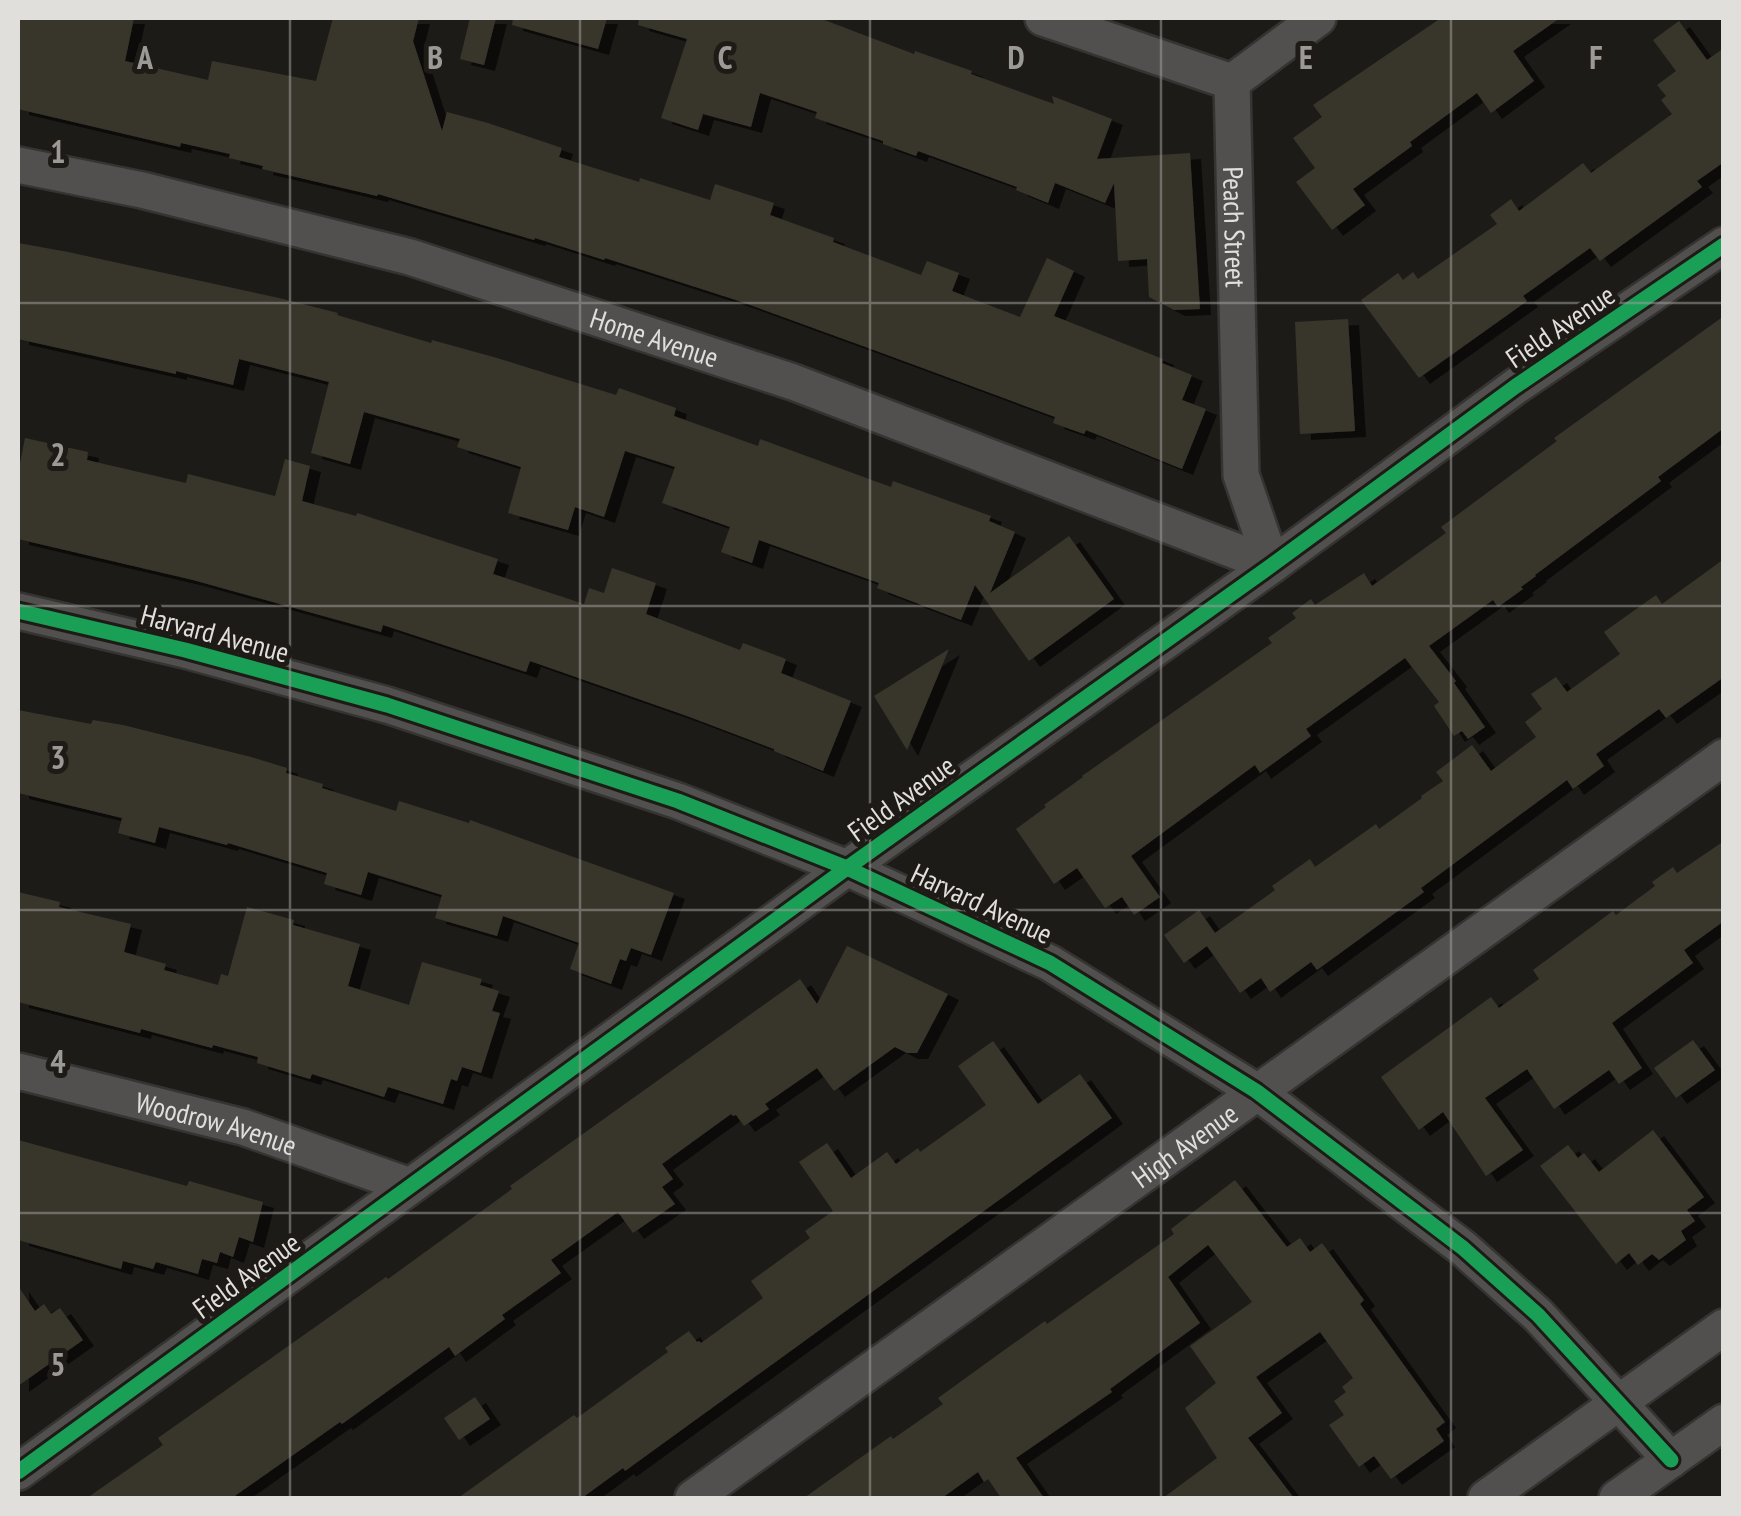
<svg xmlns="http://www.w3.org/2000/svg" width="1741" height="1516" font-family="'PT Sans Narrow',sans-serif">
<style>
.building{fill:#39352c;filter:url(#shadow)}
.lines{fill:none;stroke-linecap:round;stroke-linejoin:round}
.minor-casing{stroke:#363433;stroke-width:40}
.minor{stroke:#51504e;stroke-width:35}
.cycleway-casing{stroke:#1e1b17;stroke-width:21}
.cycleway{stroke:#1a9f57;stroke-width:15}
.grid{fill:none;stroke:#9c9a97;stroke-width:2.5;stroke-opacity:0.55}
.labels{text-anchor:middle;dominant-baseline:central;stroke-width:10;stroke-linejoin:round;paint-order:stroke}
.street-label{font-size:28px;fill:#e1dfdc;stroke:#1e1b17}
.grid-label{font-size:32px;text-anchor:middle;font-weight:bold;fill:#9c9a97;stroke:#1e1b17;stroke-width:10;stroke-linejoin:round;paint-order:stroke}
</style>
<defs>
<filter id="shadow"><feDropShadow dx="11" dy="6" stdDeviation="0" flood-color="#0009"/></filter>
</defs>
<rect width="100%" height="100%" fill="#1d1b18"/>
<!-- building -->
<g class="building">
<polygon points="18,18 134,18 125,61 208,80 212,61 316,81 333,18 419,18 413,41 442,131 447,112 488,123 562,148 559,157 639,182 640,178 710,200 715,184 774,203 770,215 834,238 833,242 921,275 927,261 959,273 952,291 1020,317 1047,258 1074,271 1054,316 1163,359 1162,363 1192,375 1182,400 1206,409 1182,469 1086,430 1084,434 1053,423 1055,417 882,353 742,302 605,258 604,260 535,238 534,240 378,194 377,196 262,169 263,166 229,158 230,154 181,143 180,147 18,109"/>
<polygon points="470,18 496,18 484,65 460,59"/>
<polygon points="513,18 607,18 598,49 512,25"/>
<polygon points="639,18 819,18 914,54 915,51 972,71 971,74 1054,104 1052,96 1112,119 1097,159 1190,153 1200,309 1174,310 1149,297 1147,259 1118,261 1114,183 1105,203 1055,183 1048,203 1016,190 1017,187 918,151 916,156 883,144 883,141 815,118 817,112 760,93 751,127 703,114 698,130 661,118 687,39 638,25"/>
<polygon points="1441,18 1560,18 1513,51 1534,81 1491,113 1477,93 1410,142 1412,146 1353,189 1365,205 1332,230 1296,182 1315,168 1293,138 1322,117 1313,105"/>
<polygon points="1679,21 1707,60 1724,48 1724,162 1697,181 1702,187 1600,261 1590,248 1523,296 1527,301 1419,378 1361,300 1398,273 1403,280 1413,272 1418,279 1497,224 1490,215 1511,199 1519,211 1583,163 1591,173 1672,114 1661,100 1666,96 1657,85 1676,71 1653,40"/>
<polygon points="18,243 68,252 279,298 338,313 337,315 431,343 432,340 497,358 616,395 619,388 676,408 674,416 758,446 760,439 891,487 893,481 991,516 989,521 1015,532 990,593 1069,536 1114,599 1029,661 975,585 961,620 877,588 879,583 759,540 752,563 721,552 730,527 662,503 675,467 625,451 604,517 575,507 568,530 508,513 521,467 457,447 460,439 364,412 350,464 311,453 329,382 239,359 233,385 176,371 176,374 18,339"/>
<polygon points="1724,316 1724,428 1658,477 1661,481 1535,575 1536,576 1521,587 1523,589 1498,607 1493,600 1429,646 1456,681 1454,683 1485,727 1468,739 1462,731 1454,736 1434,706 1439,702 1405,658 1306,729 1311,736 1260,773 1255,765 1131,856 1160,897 1134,915 1122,897 1105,908 1077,868 1054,884 1016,829 1046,807 1044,805 1083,777 1082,776 1272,643 1268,638 1296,618 1292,613 1311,599 1315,605 1364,573 1372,586 1446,533 1441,527 1557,441 1554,438"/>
<polygon points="1348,319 1355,431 1300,434 1295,322"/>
<polygon points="25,438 88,452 87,460 186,483 188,474 275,496 285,459 310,466 302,501 356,516 357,513 498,559 493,574 584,604 589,588 604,593 612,568 656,583 646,614 740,650 743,643 786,659 781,673 851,701 823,771 774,751 774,749 687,716 530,661 526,672 383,625 381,632 193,580 18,539 18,473"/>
<polygon points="1724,559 1724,677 1666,718 1659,709 1596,754 1604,766 1573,789 1567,780 1421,888 1424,892 1317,970 1311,962 1270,992 1261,978 1240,993 1207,946 1184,963 1164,935 1199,910 1215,933 1275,890 1272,886 1310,859 1315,867 1376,824 1379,829 1422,798 1421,796 1443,781 1436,772 1472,745 1491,771 1536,737 1525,722 1542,709 1531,694 1556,677 1567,692 1620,654 1604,632 1656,595 1662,604"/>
<polygon points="949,649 907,750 874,696"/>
<polygon points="18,710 91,724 93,720 123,725 251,757 287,768 286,773 323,784 322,788 396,811 399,801 469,823 470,820 674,893 651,955 631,948 626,961 620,959 611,984 570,969 579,943 503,916 497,936 435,918 442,895 368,872 361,895 324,884 327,873 228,843 227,845 159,827 155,843 118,833 122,818 18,793"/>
<polygon points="1724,841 1724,921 1684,950 1693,963 1612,1023 1642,1068 1619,1084 1609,1070 1554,1109 1527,1069 1485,1098 1523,1150 1486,1176 1443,1112 1419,1130 1381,1077 1491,997 1499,1008 1539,979 1533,970 1613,911 1616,915 1655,886 1652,882 1673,867 1677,873"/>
<polygon points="18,892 60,902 59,907 131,924 124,952 166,964 164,970 218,985 221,974 228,976 247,907 294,920 293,925 360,944 348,986 409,1005 422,962 482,979 480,985 499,991 492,1011 500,1013 481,1073 462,1067 457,1081 451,1079 443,1104 388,1087 384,1097 312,1074 310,1079 257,1063 258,1057 213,1045 212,1048 141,1029 140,1033 18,1002"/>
<polygon points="847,946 948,994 917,1053 907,1053 895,1047 834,1091 817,1068 765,1104 769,1109 744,1126 736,1115 733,1116 731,1114 662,1164 673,1179 662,1187 675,1204 633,1233 618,1212 551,1260 561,1273 502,1315 505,1319 455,1356 449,1347 342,1424 340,1422 232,1498 87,1498 163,1445 158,1438 386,1277 388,1279 512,1189 510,1186 800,979 817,1004"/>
<polygon points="1693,1040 1715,1070 1676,1098 1654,1068"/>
<polygon points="993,1041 1038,1104 1080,1074 1112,1118 625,1471 623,1468 582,1498 458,1498 574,1415 577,1418 668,1352 665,1348 689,1331 697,1342 699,1341 701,1343 763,1298 751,1281 810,1238 805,1231 833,1211 799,1162 827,1143 851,1178 887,1152 896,1164 918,1148 920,1152 986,1105 958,1066"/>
<polygon points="1653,1130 1704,1197 1687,1210 1695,1221 1681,1231 1686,1240 1659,1260 1652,1254 1638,1265 1629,1253 1616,1264 1540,1166 1568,1145 1578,1158 1584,1153 1599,1172"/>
<polygon points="18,1140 187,1186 189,1181 263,1202 253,1242 239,1237 233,1257 220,1252 217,1263 202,1259 198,1274 156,1262 153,1269 123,1261 121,1269 18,1240"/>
<polygon points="1235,1180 1287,1247 1300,1238 1310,1252 1322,1243 1364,1300 1360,1304 1445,1422 1436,1429 1444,1441 1391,1479 1374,1456 1359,1467 1329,1425 1344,1415 1334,1401 1346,1392 1342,1387 1353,1378 1320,1332 1256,1377 1282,1413 1248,1438 1294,1498 1163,1498 1217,1458 1185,1408 1216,1383 1190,1346 1252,1302 1208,1245 1168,1277 1200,1323 1110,1389 1112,1392 1016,1458 1044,1498 1001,1498 988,1479 984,1482 978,1472 942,1498 804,1498 891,1436 893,1439 943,1404 938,1398 985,1364 1045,1321 1047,1324 1174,1234 1171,1229"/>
<polygon points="18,1286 35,1311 44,1304 51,1314 60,1308 83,1340 18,1386"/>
<polygon points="475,1397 490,1419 459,1440 444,1418"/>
</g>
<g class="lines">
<defs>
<g id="minor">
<polyline points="1043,18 1232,82"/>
<path id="s1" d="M1232,82L1241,475L1272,565"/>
<polyline points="1232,82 1318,18"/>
<path id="s2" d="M18,165L142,190L410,257L793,382L1272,565"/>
<polyline points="18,611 185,650 387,705 678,801 847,868 1050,963 1256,1091 1463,1248 1538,1315 1671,1460"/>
<path id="s3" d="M18,1071L243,1127L410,1186"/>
<polyline points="18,1472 847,868 1272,565 1516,386 1724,245"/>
<path id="s4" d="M693,1498L1724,757"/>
<polyline points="1486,1498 1724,1327"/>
<polyline points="1617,1498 1724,1422"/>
</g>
</defs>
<!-- minor casing -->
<use href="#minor" class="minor-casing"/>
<!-- minor -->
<use href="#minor" class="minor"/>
<defs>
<g id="cycleway">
<polyline points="18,611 185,650 387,705 678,801 847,868 1050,963 1256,1091 1463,1248 1538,1315 1671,1460"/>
<polyline points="18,1472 847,868 1272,565 1516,386 1724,245"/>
</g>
</defs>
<!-- cycleway casing -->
<use href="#cycleway" class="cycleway-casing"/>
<!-- cycleway -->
<use href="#cycleway" class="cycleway"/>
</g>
<!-- grid -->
<path class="grid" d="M290,18V1498M580,18V1498M870,18V1498M1161,18V1498M1451,18V1498M18,303H1724M18,606H1724M18,910H1724M18,1213H1724"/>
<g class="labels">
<!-- street labels -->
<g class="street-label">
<text stroke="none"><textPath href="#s1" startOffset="145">Peach Street</textPath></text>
<text transform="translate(1560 326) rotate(-34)">Field Avenue</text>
<text stroke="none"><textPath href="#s2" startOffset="660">Home Avenue</textPath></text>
<text transform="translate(215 633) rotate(15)">Harvard Avenue</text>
<text transform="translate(901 798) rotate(-36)">Field Avenue</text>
<text transform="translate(982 903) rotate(25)">Harvard Avenue</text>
<text stroke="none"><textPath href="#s3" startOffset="205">Woodrow Avenue</textPath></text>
<text stroke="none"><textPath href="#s4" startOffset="605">High Avenue</textPath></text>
<text transform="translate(246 1275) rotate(-36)">Field Avenue</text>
</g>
</g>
<g class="grid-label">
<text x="145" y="69">A</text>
<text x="435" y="69">B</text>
<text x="725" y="69">C</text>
<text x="1016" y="69">D</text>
<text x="1306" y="69">E</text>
<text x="1596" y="69">F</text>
<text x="58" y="163">1</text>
<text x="58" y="466">2</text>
<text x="58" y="769">3</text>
<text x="58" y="1073">4</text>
<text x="58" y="1376">5</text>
</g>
<!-- border -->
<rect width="1741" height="1516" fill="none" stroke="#e1dfdc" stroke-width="40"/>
</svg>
